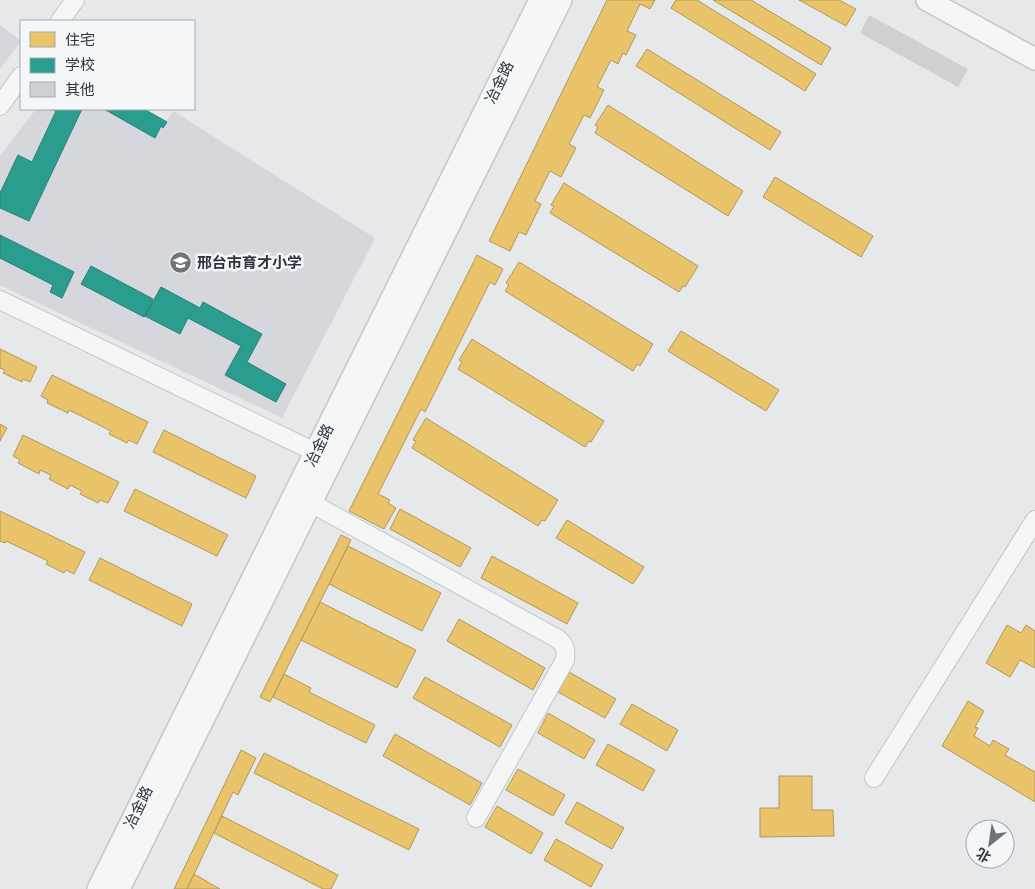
<svg xmlns="http://www.w3.org/2000/svg" width="1035" height="889" font-family="'Titillium Web','Noto Sans SC',sans-serif">
<style>
.built{fill:#d5d7dc}
.homes{fill:#e9c46a;stroke:#b1995e}
.schools{fill:#2a9d8f;stroke:#2b7e78}
.building{fill:#ced0d2}
.lines{fill:none;stroke-linecap:round;stroke-linejoin:round}
.minor-casing{stroke:#c4c6c8;stroke-width:20}
.tertiary-casing{stroke:#c4c6c8;stroke-width:24}
.minor{stroke:#f5f6f6;stroke-width:18}
.tertiary{stroke:#f5f6f6;stroke-width:21}
.labels{text-anchor:middle;dominant-baseline:central;stroke-width:5;stroke-linejoin:round;paint-order:stroke}
.street-label{font-size:15px;fill:#2e3541;stroke:#f4f6f8}
.poi-label{font-size:15px;font-weight:bold;fill:#2e3541;stroke:#f4f6f8;text-anchor:start}
</style>
<rect width="100%" height="100%" fill="#e6e8ea"/>
<!-- built -->
<g class="built">
<polygon points="0,25 21,41 0,69"/>
<polygon points="36,109 144,109 166,122 173,111 375,238 282,418 0,285 0,156"/>
</g>
<!-- homes -->
<g class="homes">
<polygon points="607,0 655,0 650,9 640,4 627,31 636,35 626,55 623,53 618,64 611,60 597,87 604,90 590,118 584,115 569,144 576,148 561,177 550,171 535,201 541,204 526,235 519,232 510,251 489,241"/>
<polygon points="676,0 697,0 816,74 805,91 671,8"/>
<polygon points="713,0 751,0 831,48 821,65"/>
<polygon points="799,0 839,0 856,9 846,26"/>
<polygon points="647,49 781,132 770,150 636,66"/>
<polygon points="608,105 743,191 728,216 595,133 598,127 595,125"/>
<polygon points="775,177 873,236 861,257 763,197"/>
<polygon points="564,183 698,266 685,287 683,286 679,292 550,213 554,206 551,205"/>
<polygon points="477,255 503,269 495,285 490,282 425,412 421,409 378,494 390,500 388,503 396,508 384,529 349,511"/>
<polygon points="519,262 653,344 640,366 637,364 633,371 505,291 509,285 506,283"/>
<polygon points="681,331 779,390 766,411 668,351"/>
<polygon points="472,339 604,421 591,442 589,441 585,447 458,369 462,362 459,360"/>
<polygon points="0,349 37,367 30,382 23,379 22,382 3,373 5,370 0,368"/>
<polygon points="52,375 148,422 137,444 129,440 127,443 109,434 111,431 69,410 68,413 47,403 48,400 41,396"/>
<polygon points="426,418 558,500 545,521 542,520 538,526 412,448 416,441 413,440"/>
<polygon points="0,424 7,428 0,441"/>
<polygon points="164,430 256,476 246,498 153,452"/>
<polygon points="23,435 119,482 108,503 100,500 98,503 80,494 82,491 70,485 68,489 49,479 51,475 40,470 39,474 18,463 20,460 13,456"/>
<polygon points="135,489 228,535 217,556 124,511"/>
<polygon points="400,509 471,548 460,567 390,529"/>
<polygon points="0,511 85,552 74,574 66,570 64,573 46,564 48,561 6,541 5,543 0,541"/>
<polygon points="567,520 644,567 633,584 556,538"/>
<polygon points="341,535 351,540 270,702 260,697"/>
<polygon points="348,546 441,593 422,631 329,584"/>
<polygon points="492,556 578,603 567,624 481,578"/>
<polygon points="100,558 192,604 182,626 89,580"/>
<polygon points="320,602 416,650 397,688 301,640"/>
<polygon points="459,619 545,668 533,690 447,641"/>
<polygon points="1007,625 1021,633 1026,625 1035,631 1035,668 1020,660 1010,677 986,663"/>
<polygon points="569,672 616,699 605,718 558,692"/>
<polygon points="284,674 311,688 309,692 375,725 366,743 273,697"/>
<polygon points="425,677 512,725 500,747 413,698"/>
<polygon points="968,701 984,711 975,727 978,728 974,736 990,746 993,740 1009,749 1005,755 1035,772 1035,802 942,746"/>
<polygon points="632,704 678,730 667,751 620,724"/>
<polygon points="548,713 595,740 584,759 538,733"/>
<polygon points="395,734 482,783 470,805 383,756"/>
<polygon points="608,744 655,770 643,791 596,765"/>
<polygon points="241,750 256,758 238,795 233,792 187,889 174,889"/>
<polygon points="264,753 419,829 409,850 254,773"/>
<polygon points="518,769 565,795 553,816 506,790"/>
<polygon points="779,776 812,776 812,810 833,810 834,836 760,837 760,808 779,808"/>
<polygon points="577,802 624,828 612,849 565,823"/>
<polygon points="497,806 543,833 531,854 485,827"/>
<polygon points="222,816 338,875 331,889 323,889 214,833"/>
<polygon points="556,839 603,865 591,887 544,860"/>
<polygon points="194,874 220,889 187,889"/>
</g>
<!-- schools -->
<g class="schools">
<polygon points="50,109 82,109 29,221 0,208 0,193 18,155 32,162 56,111"/>
<polygon points="104,109 144,109 167,122 163,128 161,126 155,138"/>
<polygon points="0,235 74,272 62,298 50,292 53,285 0,258"/>
<polygon points="91,266 153,299 144,317 81,284"/>
<polygon points="161,287 200,308 203,302 262,334 247,362 286,384 276,402 225,375 241,346 188,318 180,334 145,316"/>
</g>
<!-- building -->
<polygon class="building" points="869,15 968,69 958,87 860,33"/>
<g class="lines">
<defs>
<g id="minor">
<polyline points="60,21 75,0"/>
<polyline points="0,106 21,76"/>
<polyline points="0,300 315,452"/>
<path d="M311,503L558,639C566,646 566,650 565,660L476,818"/>
<polyline points="874,778 1035,520"/>
</g>
<g id="tertiary">
<polyline points="927,0 1035,59"/>
<polyline points="98,889 540,0"/>
<polyline points="119,889 561,0"/>
</g>
</defs>
<!-- minor casing -->
<use href="#minor" class="minor-casing"/>
<!-- tertiary casing -->
<use href="#tertiary" class="tertiary-casing"/>
<!-- minor -->
<use href="#minor" class="minor"/>
<!-- tertiary -->
<use href="#tertiary" class="tertiary"/>
</g>
<!-- icons -->
<defs>
<symbol id="school-disc" viewBox="-11 -11 22 22"><circle r="9.5" fill="#6e747c" stroke="#f4f6f8"/><path d="M0-5L7-2L0 1L-7-2ZM-4 1L0 2.5L4 1V4Q0 6-4 4Z" fill="#fff"/></symbol>
</defs>
<g fill-rule="evenodd">
<use href="#school-disc" x="168" y="250" width="25" height="25"/>
</g>
<g class="labels">
<!-- street labels -->
<g class="street-label">
<text transform="translate(499 82) rotate(-64)">冶金路</text>
<text transform="translate(319 445) rotate(-64)">冶金路</text>
<text transform="translate(138 807) rotate(-64)">冶金路</text>
</g>
<!-- poi labels -->
<g class="poi-label">
<text x="197" y="262">邢台市育才小学</text>
</g>
</g>
<!-- legend -->
<rect x="20" y="20" width="175" height="90" fill="#f4f6f8" stroke="#a5a9af"/>
<rect x="30" y="32" width="25" height="15" fill="#e9c46a" stroke="#a5a9af"/>
<text x="65" y="45" font-size="15" fill="#2e3541">住宅</text>
<rect x="30" y="58" width="25" height="15" fill="#2a9d8f" stroke="#a5a9af"/>
<text x="65" y="70" font-size="15" fill="#2e3541">学校</text>
<rect x="30" y="82" width="25" height="15" fill="#ced0d2" stroke="#a5a9af"/>
<text x="65" y="95" font-size="15" fill="#2e3541">其他</text>
<!-- north arrow -->
<g transform="translate(990 844) rotate(210)"><circle r="24" fill="#f4f6f8" stroke="#a5a9af"/>
<path d="M0-4L9 19L0 12L-9 19Z" fill="#6e747c"/>
<text y="-8" font-size="14" font-weight="bold" text-anchor="middle" fill="#2e3541">北</text>
</g>
</svg>
